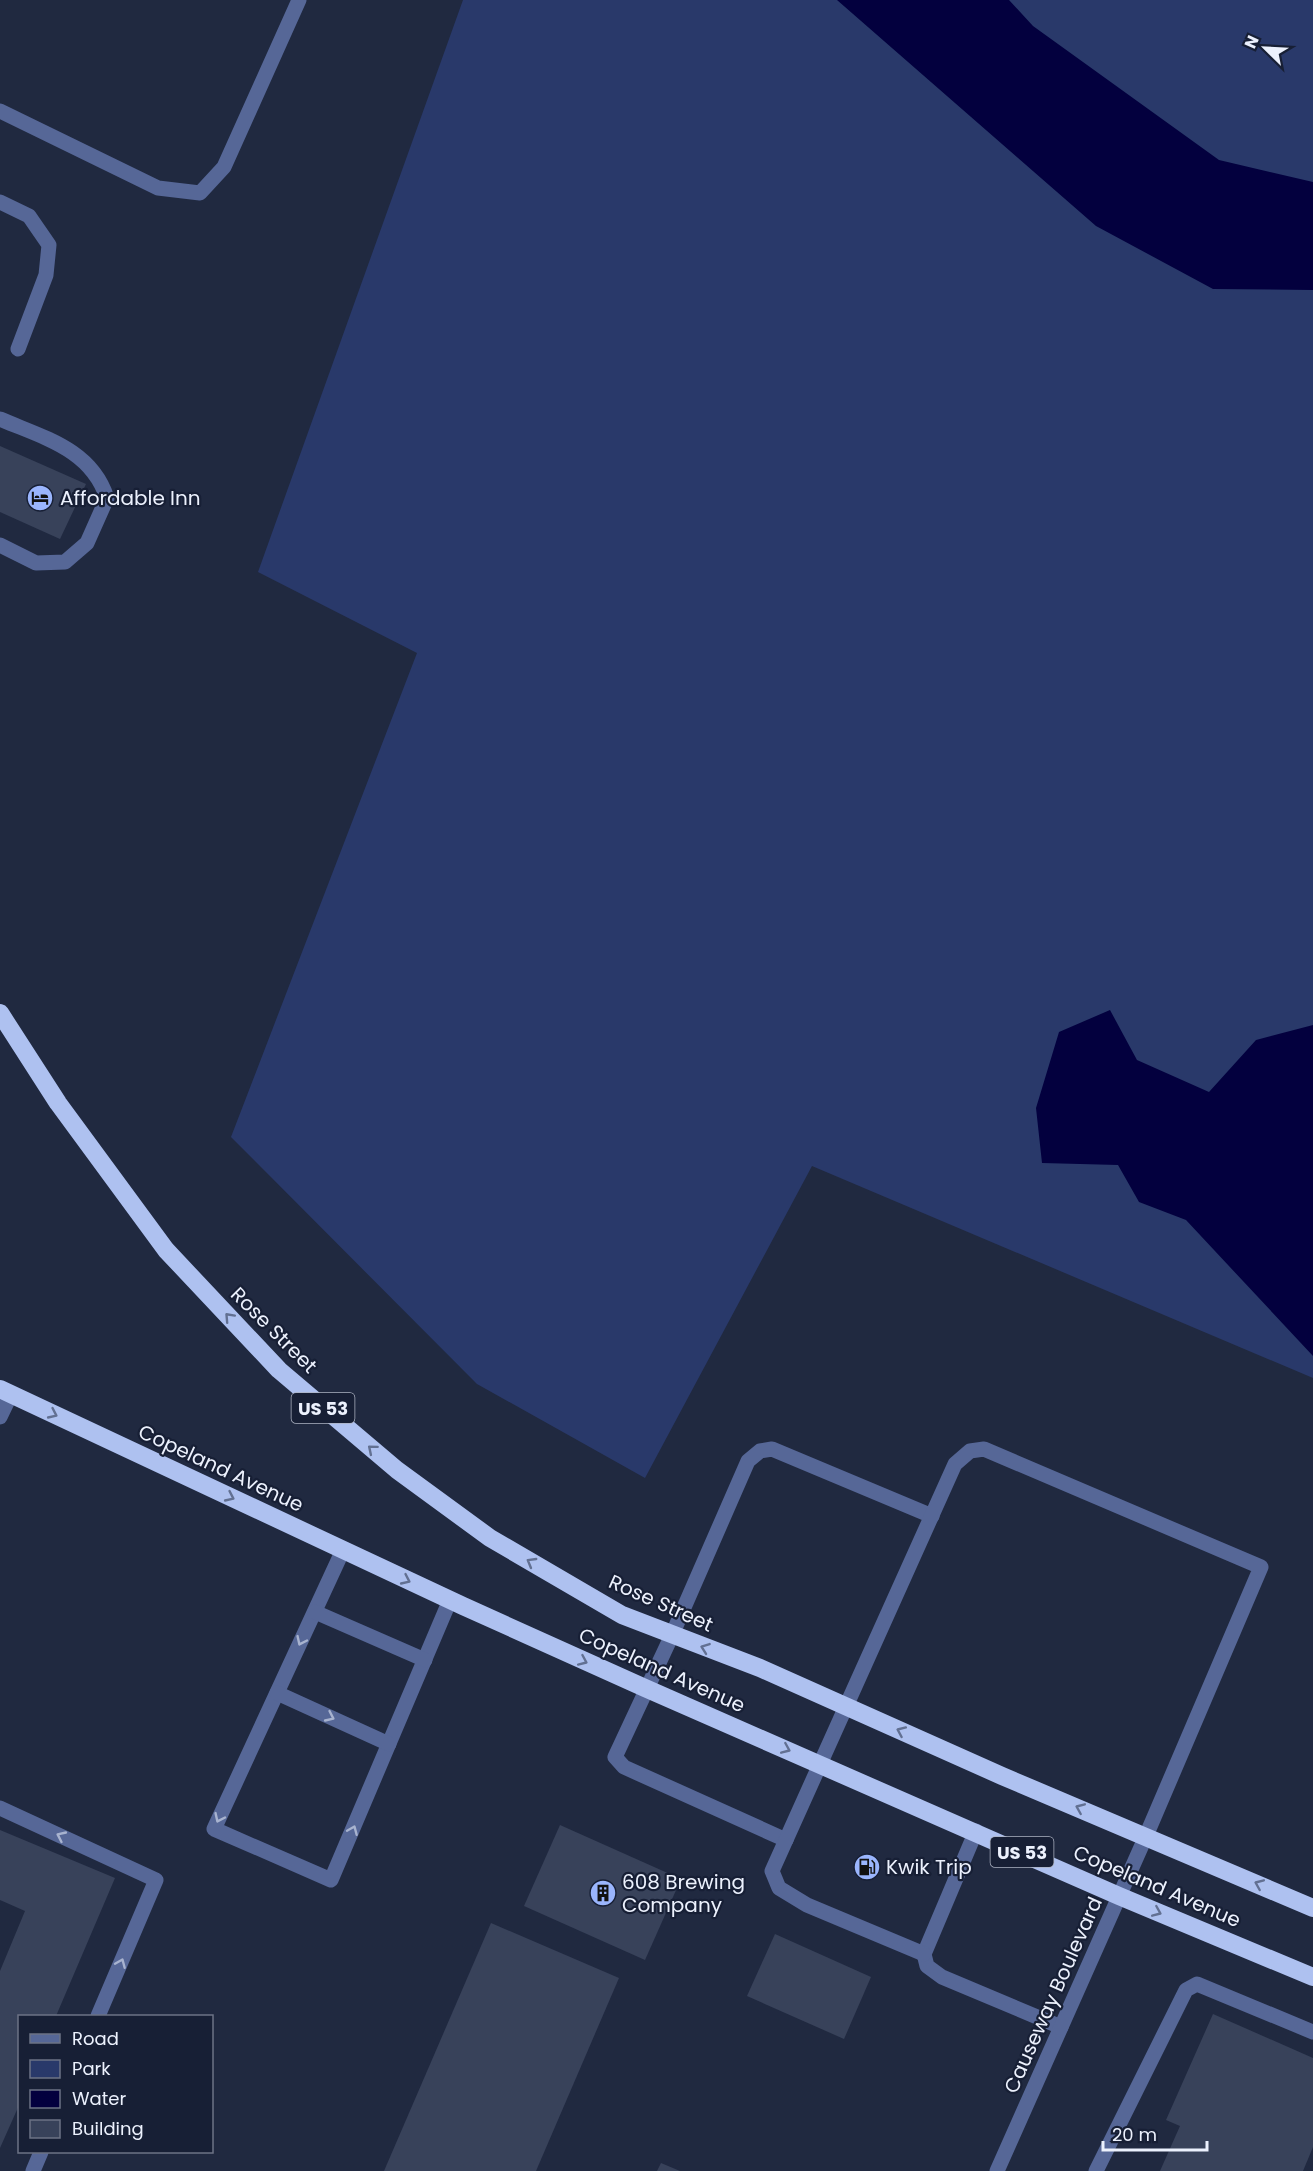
<svg xmlns="http://www.w3.org/2000/svg" width="1313" height="2171" font-family="Poppins,sans-serif">
<style>
.green{fill:#29396a}
.water{fill:#03003e}
.building{fill:#38425a}
.lines{fill:none;stroke-linecap:round;stroke-linejoin:round}
.lane{stroke:#566797;stroke-width:15}
.street{stroke:#566797;stroke-width:15}
.highway{stroke:#aec1f0;stroke-width:18}
.oneway{stroke:#627092}
.oneway2{stroke:#a8b3cf}
.labels{text-anchor:middle;dominant-baseline:central;stroke-width:4.5;stroke-linejoin:round;paint-order:stroke}
.shield{fill:#171f35;stroke:#acb2c1;stroke-width:1.5}
.shield-label{font-size:18px;font-weight:bold;fill:#ecf1fd}
.poi-label{font-size:20px;fill:#ecf1fd;stroke:#171f35;text-anchor:start}
.street-label{font-size:20px;fill:#ecf1fd;stroke:#171f35}
</style>
<rect width="100%" height="100%" fill="#202940"/>
<!-- green -->
<polygon class="green" points="463,0 1313,0 1313,1378 812,1166 645,1478 477,1384 231,1137 417,653 258,572"/>
<!-- water -->
<g class="water">
<polygon points="837,0 1009,0 1033,26 1219,160 1313,182 1313,290 1213,289 1096,226"/>
<polygon points="1110,1010 1137,1060 1209,1092 1256,1040 1313,1025 1313,1356 1186,1220 1139,1202 1118,1165 1042,1163 1036,1108 1059,1032"/>
</g>
<!-- building -->
<g class="building">
<polygon points="0,446 86,484 60,539 0,512"/>
<polygon points="560,1825 681,1879 645,1960 524,1906"/>
<polygon points="0,1830 115,1878 56,2016 20,2016 20,2103 0,2148 0,1971 25,1911 0,1900"/>
<polygon points="491,1923 619,1978 536,2171 384,2171"/>
<polygon points="775,1934 871,1977 844,2039 747,1996"/>
<polygon points="1213,2014 1313,2058 1313,2147 1303,2171 1160,2171 1180,2126 1166,2120"/>
<polygon points="661,2163 680,2171 657,2171"/>
</g>
<g class="lines">
<!-- lane -->
<g class="lane">
<polyline points="0,111 158,188 200,193 224,167 299,0"/>
<polyline points="0,202 29,216 49,245 46,275 18,349"/>
<path d="M0,419C44,438 91,449 107,498L87,543L65,562L36,563L0,545"/>
<polyline points="343,1550 214,1829 331,1880 450,1600"/>
<polyline points="315,1612 425,1660"/>
<polyline points="277,1693 389,1744"/>
<polyline points="0,1808 156,1880 98,2016"/>
<polyline points="976,1831 924,1954 927,1966 942,1977 1061,2027"/>
<polyline points="786,1840 624,1767 615,1757 672,1635 748,1461 760,1451 772,1449 932,1516"/>
<polyline points="924,1954 807,1905 779,1888 772,1871 955,1464 970,1451 984,1449 1261,1567 1146,1836"/>
<polyline points="33,2171 41,2152"/>
<polyline points="1096,2171 1186,1990 1197,1984 1313,2032"/>
</g>
<!-- street -->
<g class="street">
<polyline points="0,1417 11,1394"/>
<polyline points="997,2171 1146,1836"/>
</g>
<!-- highway -->
<g class="highway">
<polyline points="0,1013 58,1103 166,1250 279,1370 397,1470 490,1538 622,1615 760,1668 1002,1776 1313,1908"/>
<polyline points="0,1389 463,1606 645,1688 1119,1896 1313,1977"/>
</g>
</g>
<!-- one-way arrows -->
<defs><path id="oneway-chevron" d="M-2-3.5L2.5 0L-2 3.5" fill="none" stroke-width="1.6" stroke-linecap="round" stroke-linejoin="round" transform="scale(1.5)"/></defs>
<g class="oneway">
<use href="#oneway-chevron" transform="translate(229 1317) rotate(-133)"/>
<use href="#oneway-chevron" transform="translate(53 1414) rotate(25)"/>
<use href="#oneway-chevron" transform="translate(372 1449) rotate(-140)"/>
<use href="#oneway-chevron" transform="translate(230 1497) rotate(25)"/>
<use href="#oneway-chevron" transform="translate(531 1562) rotate(-150)"/>
<use href="#oneway-chevron" transform="translate(406 1580) rotate(25)"/>
<use href="#oneway-chevron" transform="translate(705 1648) rotate(-160)"/>
<use href="#oneway-chevron" transform="translate(583 1661) rotate(24)"/>
<use href="#oneway-chevron" transform="translate(901 1731) rotate(-156)"/>
<use href="#oneway-chevron" transform="translate(786 1749) rotate(23)"/>
<use href="#oneway-chevron" transform="translate(1080 1808) rotate(-157)"/>
<use href="#oneway-chevron" transform="translate(1259 1884) rotate(-157)"/>
<use href="#oneway-chevron" transform="translate(1157 1912) rotate(23)"/>
</g>
<g class="oneway2">
<use href="#oneway-chevron" transform="translate(301 1641) rotate(115)"/>
<use href="#oneway-chevron" transform="translate(330 1717) rotate(25)"/>
<use href="#oneway-chevron" transform="translate(219 1818) rotate(115)"/>
<use href="#oneway-chevron" transform="translate(353 1830) rotate(-67)"/>
<use href="#oneway-chevron" transform="translate(61 1836) rotate(-155)"/>
<use href="#oneway-chevron" transform="translate(121 1963) rotate(-67)"/>
</g>
<!-- icons -->
<defs>
<symbol id="hotel-disc" viewBox="-11 -11 22 22"><circle r="9.5" fill="#9ab5fd" stroke="#171f35"/><path d="M-6-4.5h1.5V1H6V5H4.5V3h-9V5H-6ZM-4 0a1.8 1.8 0 1 1 3.6 0ZM.5 0V-2.5h3Q6-2.5 6 0Z" fill="#111"/></symbol>
<symbol id="fuel-disc" viewBox="-11 -11 22 22"><circle r="9.5" fill="#9ab5fd" stroke="#171f35"/><path d="M-5.5-6h7V0h2V4h1.3V-2.5L3-4.5l.8-.8L6-3V5H2.5V1h-1V6h-7ZM-4.2-4.7v3.2H.2V-4.7Z" fill="#111"/></symbol>
<symbol id="building-disc" viewBox="-11 -11 22 22"><circle r="9.5" fill="#9ab5fd" stroke="#171f35"/><path d="M-4-6H4V6H1V3H-1V6H-4ZM-2.5-4.3h1.7v1.8h-1.7ZM.8-4.3h1.7v1.8H.8ZM-2.5-1h1.7V.8h-1.7ZM.8-1h1.7V.8H.8Z" fill="#111"/></symbol>
</defs>
<g fill-rule="evenodd">
<use href="#hotel-disc" x="25" y="483" width="30" height="30"/>
<use href="#fuel-disc" x="852" y="1852" width="30" height="30"/>
<use href="#building-disc" x="588" y="1878" width="30" height="30"/>
</g>
<g class="labels">
<!-- shield labels -->
<g class="shield">
<rect x="291.5" y="1393" width="63" height="30" rx="4.5"/>
<rect x="990.5" y="1837" width="63" height="30" rx="4.5"/>
</g>
<g class="shield-label">
<text x="323" y="1408">US 53</text>
<text x="1022" y="1852">US 53</text>
</g>
<!-- poi labels -->
<g class="poi-label">
<text x="60" y="498">Affordable Inn</text>
<text x="886" y="1867">Kwik Trip</text>
<text x="622" y="1882">608 Brewing<tspan x="622" dy="23">Company</tspan></text>
</g>
<!-- street labels -->
<g class="street-label">
<text transform="translate(274 1330) rotate(45)">Rose Street</text>
<text transform="translate(221 1468) rotate(25)">Copeland Avenue</text>
<text transform="translate(661 1603) rotate(24)">Rose Street</text>
<text transform="translate(662 1670) rotate(24)">Copeland Avenue</text>
<text transform="translate(1157 1886) rotate(23)">Copeland Avenue</text>
<text transform="translate(1053 1995) rotate(-66)">Causeway Boulevard</text>
</g>
</g>
<!-- legend -->
<rect x="18" y="2015" width="195" height="138" fill="#171f35" stroke="#6c7385" stroke-width="1.5"/>
<rect x="30" y="2034" width="30" height="9" fill="#566797" stroke="#6c7385" stroke-width="1.5"/>
<text x="72" y="2045" font-size="18" fill="#ecf1fd">Road</text>
<rect x="30" y="2060" width="30" height="18" fill="#29396a" stroke="#6c7385" stroke-width="1.5"/>
<text x="72" y="2075" font-size="18" fill="#ecf1fd">Park</text>
<rect x="30" y="2090" width="30" height="18" fill="#03003e" stroke="#6c7385" stroke-width="1.5"/>
<text x="72" y="2105" font-size="18" fill="#ecf1fd">Water</text>
<rect x="30" y="2120" width="30" height="18" fill="#38425a" stroke="#6c7385" stroke-width="1.5"/>
<text x="72" y="2135" font-size="18" fill="#ecf1fd">Building</text>
<!-- north arrow -->
<g transform="translate(1265 48) rotate(294)" stroke="#171f35" stroke-width="4.5" paint-order="stroke">
<path d="M0-4.5L10 22L0 15L-10 22Z" fill="#ecf1fd"/>
<text y="-9" font-size="16" font-weight="bold" text-anchor="middle" fill="#ecf1fd">N</text>
</g>
<!-- scale -->
<path d="M1103 2141v9h104v-9" fill="none" stroke="#ecf1fd" stroke-width="3"/>
<text x="1112" y="2141" font-size="18" fill="#ecf1fd" stroke="#171f35" stroke-width="4.5" paint-order="stroke">20 m</text>
</svg>
